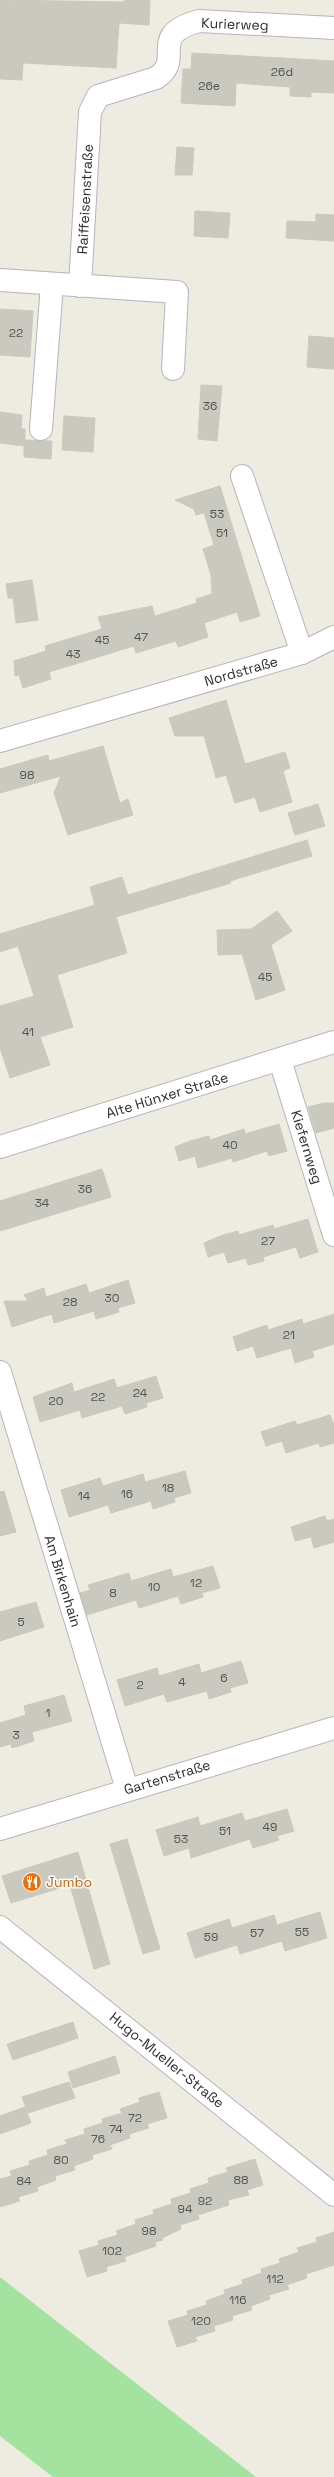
<svg xmlns="http://www.w3.org/2000/svg" width="334" height="2477" font-family="'Space Grotesk',sans-serif">
<style>
.green{fill:#a3e29f}
.building{fill:#cac9bf;stroke:#cac9ba}
.lines{fill:none;stroke-linecap:round;stroke-linejoin:round}
.minor-casing{stroke:#b5b4c0;stroke-width:24}
.minor{stroke:#fff;stroke-width:22}
.labels{text-anchor:middle;dominant-baseline:central;stroke-width:3;stroke-linejoin:round;paint-order:stroke}
.number-label{font-size:12px;fill:#545452}
.street-label{font-size:14px;fill:#2d2d2d;stroke:#fff}
.food-label{font-size:14px;fill:#c56008;stroke:#fff;text-anchor:start}
</style>
<rect width="100%" height="100%" fill="#eeece1"/>
<!-- green -->
<polygon class="green" points="0,2277 256,2477 53,2477 0,2436"/>
<!-- building -->
<g class="building">
<polygon points="0,0 124,2 124,0 150,0 149,25 119,23 116,68 23,63 22,80 0,79"/>
<polygon points="192,53 334,61 334,93 311,92 311,97 290,96 290,87 236,83 235,106 181,103 183,69 191,69"/>
<polygon points="177,147 194,148 192,175 175,175"/>
<polygon points="195,211 230,213 228,238 194,236"/>
<polygon points="316,214 334,215 334,241 286,238 287,221 316,222"/>
<polygon points="0,309 33,311 30,357 0,355"/>
<polygon points="309,336 334,338 334,369 307,367"/>
<polygon points="201,385 222,386 217,441 198,439"/>
<polygon points="0,412 22,415 21,429 25,429 25,440 52,441 51,459 24,457 24,446 0,443"/>
<polygon points="64,416 95,418 93,452 62,450"/>
<polygon points="220,486 260,616 240,622 237,612 204,623 208,637 178,647 176,641 136,653 134,646 49,672 51,679 23,688 19,675 15,676 14,661 46,651 45,646 102,629 98,617 152,606 155,616 197,603 196,599 212,594 211,575 203,549 214,545 204,513 196,515 194,509 175,500"/>
<polygon points="32,580 38,620 16,623 13,598 8,598 6,584"/>
<polygon points="226,700 245,764 285,752 290,768 283,771 292,802 260,812 255,797 235,803 226,775 216,778 204,736 175,736 169,718"/>
<polygon points="103,746 120,803 128,799 133,815 68,835 54,793 61,776 0,793 0,769 48,755 49,761"/>
<polygon points="318,804 325,826 295,835 288,813"/>
<polygon points="307,840 312,856 230,881 231,883 116,917 127,953 57,975 73,1027 40,1037 50,1065 10,1078 0,1048 0,1006 34,996 18,946 0,952 0,934 95,905 90,887 122,877 128,895"/>
<polygon points="277,911 292,931 271,945 285,990 256,1000 242,954 218,955 217,930 251,929"/>
<polygon points="324,1103 334,1103 334,1128 316,1133 308,1107"/>
<polygon points="279,1124 287,1151 269,1156 267,1151 233,1162 232,1158 198,1168 195,1156 179,1161 175,1147 190,1141 209,1136 210,1140 244,1129 245,1134"/>
<polygon points="102,1169 111,1197 0,1231 0,1201"/>
<polygon points="308,1219 318,1252 300,1258 296,1247 263,1257 264,1261 248,1265 246,1258 228,1263 224,1252 208,1257 204,1243 220,1236 238,1231 239,1235 273,1225 274,1229"/>
<polygon points="128,1280 135,1303 118,1308 119,1312 96,1319 94,1311 54,1323 52,1314 12,1327 4,1301 28,1301 24,1295 44,1288 46,1297 86,1284 89,1293"/>
<polygon points="334,1314 334,1344 312,1351 314,1357 295,1363 291,1348 257,1358 253,1346 237,1351 233,1337 249,1331 267,1325 268,1330 302,1319 303,1324"/>
<polygon points="156,1376 163,1398 146,1403 147,1407 125,1414 122,1406 82,1418 80,1410 40,1422 33,1397 72,1383 74,1392 114,1379 117,1388"/>
<polygon points="330,1415 334,1425 334,1443 320,1447 319,1443 286,1453 282,1441 266,1446 261,1432 295,1421 297,1425"/>
<polygon points="185,1471 191,1493 174,1498 175,1502 153,1509 151,1501 111,1513 108,1505 69,1517 61,1490 100,1478 103,1486 143,1474 145,1482"/>
<polygon points="4,1491 16,1532 0,1536 0,1492"/>
<polygon points="325,1516 327,1521 334,1519 334,1542 314,1548 311,1537 295,1541 291,1527"/>
<polygon points="213,1566 220,1588 202,1593 203,1597 181,1604 178,1596 139,1608 136,1600 87,1615 80,1593 90,1590 88,1585 129,1573 131,1581 171,1569 173,1577"/>
<polygon points="36,1602 44,1627 0,1641 0,1612"/>
<polygon points="241,1661 248,1683 230,1688 231,1692 209,1699 207,1691 167,1702 164,1694 125,1706 117,1680 157,1668 159,1676 199,1664 201,1673"/>
<polygon points="64,1695 72,1721 32,1732 34,1741 12,1748 11,1744 0,1747 0,1723 26,1715 24,1706"/>
<polygon points="287,1809 294,1831 277,1836 279,1840 253,1848 250,1839 191,1858 189,1848 164,1856 156,1830 198,1817 200,1826 242,1813 245,1821"/>
<polygon points="127,1839 160,1949 143,1954 110,1844"/>
<polygon points="78,1852 110,1964 94,1969 70,1885 11,1903 2,1876"/>
<polygon points="320,1912 327,1938 285,1951 282,1941 240,1954 237,1945 195,1958 187,1933 229,1919 232,1928 274,1915 277,1925"/>
<polygon points="73,2022 78,2038 13,2060 7,2044"/>
<polygon points="115,2056 120,2073 73,2088 68,2072"/>
<polygon points="69,2082 75,2098 28,2113 22,2097"/>
<polygon points="159,2092 167,2118 147,2124 149,2128 129,2134 130,2138 110,2145 112,2149 92,2155 93,2159 74,2166 75,2170 55,2176 56,2180 37,2187 38,2191 18,2197 20,2201 0,2207 0,2179 12,2176 10,2171 30,2165 29,2161 48,2155 47,2150 67,2144 65,2140 85,2134 84,2129 103,2123 102,2119 122,2113 120,2109 140,2102 139,2098"/>
<polygon points="25,2107 31,2123 0,2134 0,2116"/>
<polygon points="255,2159 263,2185 247,2190 249,2195 228,2200 229,2205 198,2215 199,2219 180,2225 181,2229 162,2238 163,2240 155,2242 156,2246 124,2257 126,2261 106,2267 107,2271 87,2277 79,2251 99,2245 98,2241 118,2235 116,2231 136,2224 135,2220 154,2214 153,2210 172,2204 171,2199 191,2193 190,2189 209,2183 208,2178 228,2172 226,2168"/>
<polygon points="334,2232 334,2265 306,2274 307,2278 287,2285 289,2289 269,2295 270,2299 251,2306 252,2310 232,2316 233,2320 214,2326 215,2331 195,2337 197,2341 177,2347 168,2321 188,2315 187,2311 207,2305 206,2301 225,2294 224,2290 243,2284 242,2280 262,2273 261,2269 280,2263 279,2259 299,2252 297,2248 317,2242 316,2238"/>
</g>
<g class="lines">
<defs>
<g id="minor">
<polyline points="0,280 177,292 173,369"/>
<path d="M80,286L90,112L98,96L156,78C186,59 146,35 199,21L334,28"/>
<polyline points="41,429 52,284"/>
<polyline points="242,476 302,653"/>
<polyline points="0,741 302,653 334,637"/>
<polyline points="280,1060 334,1235"/>
<polyline points="0,1147 334,1042"/>
<polyline points="0,1372 127,1789"/>
<polyline points="0,1829 334,1728"/>
<polyline points="0,1927 334,2195"/>
</g>
</defs>
<!-- minor casing -->
<use href="#minor" class="minor-casing"/>
<!-- minor -->
<use href="#minor" class="minor"/>
</g>
<!-- icons -->
<defs>
<symbol id="restaurant-disc" viewBox="-11 -11 22 22"><circle r="9.5" fill="#e8710a" stroke="#fff"/><path d="M-5-6h1v4h1v-4h1v4h1v-4h1v5L-1.5 .5V6h-2V.5L-5-1ZM5-6V6H3V1.5H1.5Q1.5-4 5-6Z" fill="#fff"/></symbol>
</defs>
<g fill-rule="evenodd">
<use href="#restaurant-disc" x="21" y="1871" width="22" height="22"/>
</g>
<g class="labels">
<!-- number labels -->
<g class="number-label">
<text x="282" y="72">26d</text>
<text x="209" y="86">26e</text>
<text x="16" y="333">22</text>
<text x="210" y="406">36</text>
<text x="217" y="514">53</text>
<text x="222" y="533">51</text>
<text x="141" y="637">47</text>
<text x="102" y="640">45</text>
<text x="73" y="654">43</text>
<text x="27" y="775">98</text>
<text x="265" y="977">45</text>
<text x="28" y="1032">41</text>
<text x="230" y="1145">40</text>
<text x="85" y="1189">36</text>
<text x="42" y="1203">34</text>
<text x="268" y="1241">27</text>
<text x="112" y="1298">30</text>
<text x="70" y="1302">28</text>
<text x="289" y="1335">21</text>
<text x="140" y="1393">24</text>
<text x="98" y="1397">22</text>
<text x="56" y="1401">20</text>
<text x="168" y="1488">18</text>
<text x="127" y="1494">16</text>
<text x="84" y="1496">14</text>
<text x="196" y="1583">12</text>
<text x="154" y="1587">10</text>
<text x="113" y="1593">8</text>
<text x="21" y="1622">5</text>
<text x="224" y="1678">6</text>
<text x="182" y="1682">4</text>
<text x="140" y="1685">2</text>
<text x="48" y="1713">1</text>
<text x="16" y="1735">3</text>
<text x="270" y="1827">49</text>
<text x="225" y="1831">51</text>
<text x="181" y="1839">53</text>
<text x="302" y="1932">55</text>
<text x="257" y="1933">57</text>
<text x="211" y="1937">59</text>
<text x="135" y="2118">72</text>
<text x="116" y="2129">74</text>
<text x="98" y="2139">76</text>
<text x="61" y="2160">80</text>
<text x="241" y="2180">88</text>
<text x="24" y="2181">84</text>
<text x="205" y="2201">92</text>
<text x="185" y="2209">94</text>
<text x="149" y="2231">98</text>
<text x="112" y="2251">102</text>
<text x="275" y="2279">112</text>
<text x="238" y="2300">116</text>
<text x="201" y="2321">120</text>
</g>
<!-- street labels -->
<g class="street-label">
<text transform="translate(235 24) rotate(2)">Kurierweg</text>
<text transform="translate(85 199) rotate(-87)">Raiffeisenstraße</text>
<text transform="translate(241 671) rotate(-16)">Nordstraße</text>
<text transform="translate(167 1095) rotate(-17)">Alte Hünxer Straße</text>
<text transform="translate(307 1147) rotate(73)">Kiefernweg</text>
<text transform="translate(63 1581) rotate(73)">Am Birkenhain</text>
<text transform="translate(167 1777) rotate(-17)">Gartenstraße</text>
<text transform="translate(167 2060) rotate(39)">Hugo-Mueller-Straße</text>
</g>
<!-- food labels -->
<g class="food-label">
<text x="46" y="1882">Jumbo</text>
</g>
</g>
</svg>
